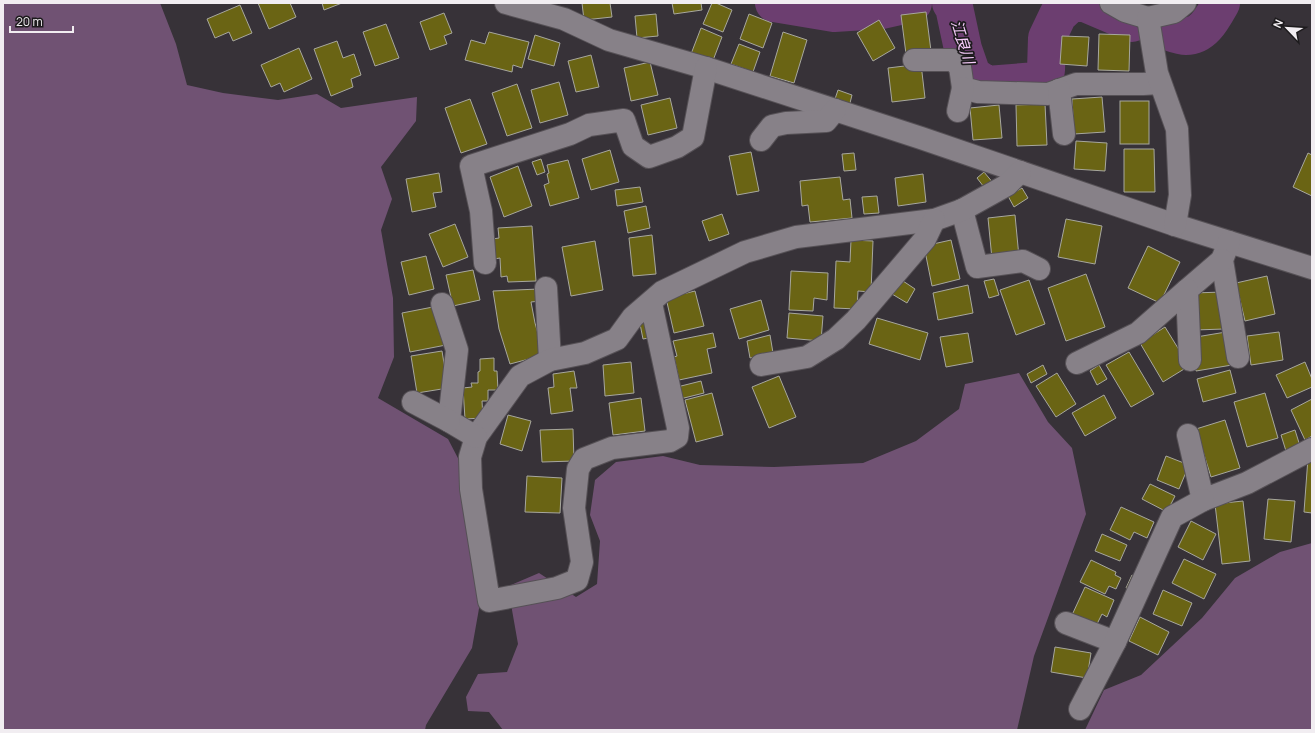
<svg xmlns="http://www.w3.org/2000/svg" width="1315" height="733" font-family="Manrope,'Noto Sans JP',sans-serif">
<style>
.green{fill:#705273}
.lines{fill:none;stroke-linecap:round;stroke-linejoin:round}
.river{stroke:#6c3e70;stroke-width:38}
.building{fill:#6a6414;stroke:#a7a79e}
.minor-casing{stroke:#565156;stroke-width:24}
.minor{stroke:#878188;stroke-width:22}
.labels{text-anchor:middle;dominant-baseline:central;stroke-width:3.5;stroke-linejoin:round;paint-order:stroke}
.water-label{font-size:15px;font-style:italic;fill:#f5cbf9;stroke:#1d1b1d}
</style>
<rect width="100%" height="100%" fill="#373238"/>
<!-- green -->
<g class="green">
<polygon points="3,3 160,3 176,44 187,85 223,93 278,100 317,94 341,108 417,97 416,121 381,167 392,199 381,230 393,298 394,357 378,398 448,439 461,464 480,603 472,648 426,725 425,730 3,730"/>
<polygon points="1019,373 1048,422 1072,448 1086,514 1034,656 1017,730 503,730 489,712 468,711 466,697 478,674 507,672 518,644 512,610 511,585 539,573 576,597 597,584 600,541 590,515 595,480 616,462 663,456 700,465 774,467 863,463 916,441 959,409 965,384"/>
<polygon points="1312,543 1312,730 1085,730 1104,690 1141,675 1202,618 1235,578 1280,552"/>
</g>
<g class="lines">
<!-- river -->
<g class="river">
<polyline points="774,3 834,13 882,10 913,3"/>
<polyline points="951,3 954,7 963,49 972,75 987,85 1037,81 1046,70 1047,38 1058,15 1071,3 1085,3 1132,23"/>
<path d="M1167,31C1173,33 1180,36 1186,36C1204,36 1213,17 1221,3"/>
</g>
</g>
<!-- building -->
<g class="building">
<polygon points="258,3 290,3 296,17 269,29"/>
<polygon points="322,3 342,3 324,10"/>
<polygon points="582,3 610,3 612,17 584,20"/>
<polygon points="672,3 701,3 702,10 674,14"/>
<polygon points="712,3 716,3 732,10 723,32 703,24"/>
<polygon points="240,5 252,33 233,41 229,32 215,38 207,19"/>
<polygon points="926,12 931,51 906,54 901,15"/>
<polygon points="444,13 452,33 444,36 447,44 430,50 420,22"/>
<polygon points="656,14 658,36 637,38 635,16"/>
<polygon points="749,14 772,23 763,48 740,39"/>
<polygon points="879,20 895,48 873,61 857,33"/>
<polygon points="386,24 399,58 375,66 363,32"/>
<polygon points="701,28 722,37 712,63 691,54"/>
<polygon points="489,32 529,42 522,68 513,65 512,72 465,60 471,40 485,44"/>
<polygon points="783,32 807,40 794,83 770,76"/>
<polygon points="1099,34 1130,35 1129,71 1098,70"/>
<polygon points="535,35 560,43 554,66 528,59"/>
<polygon points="1062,36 1089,37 1087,66 1060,64"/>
<polygon points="337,41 343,58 354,54 361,75 351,79 353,87 331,96 314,49"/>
<polygon points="739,44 760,52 753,72 731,64"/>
<polygon points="299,48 312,79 284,92 280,83 271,87 261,65"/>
<polygon points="591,55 599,87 576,92 568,61"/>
<polygon points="650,62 658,95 631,101 624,68"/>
<polygon points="921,64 925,98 892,102 888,68"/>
<polygon points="559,82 568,115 540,123 531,90"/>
<polygon points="517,84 532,128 507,136 492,93"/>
<polygon points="838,90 852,95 849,107 834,102"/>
<polygon points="1102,97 1105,132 1074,134 1072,99"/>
<polygon points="670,98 677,128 648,135 641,105"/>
<polygon points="470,99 487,144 461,153 445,108"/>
<rect x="1120" y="101" width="29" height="43"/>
<polygon points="1045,104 1047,145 1017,146 1016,105"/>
<polygon points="999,105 1002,138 973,140 970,108"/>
<polygon points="1076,141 1107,143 1105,171 1074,169"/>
<polygon points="1124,149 1154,149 1155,192 1124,192"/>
<polygon points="610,150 619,182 591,190 582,159"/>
<polygon points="751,152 759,191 737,195 729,156"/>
<polygon points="854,153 856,170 844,171 842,154"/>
<polygon points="1308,153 1312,155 1312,196 1293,187"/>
<polygon points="541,159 545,172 537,175 532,162"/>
<polygon points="568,160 579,198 550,206 544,185 549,183 547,174 549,173 547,165"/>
<polygon points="518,166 532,206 504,217 490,177"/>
<polygon points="984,172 994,184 987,191 977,178"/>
<polygon points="439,173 442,192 433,193 436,207 412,212 406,179"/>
<polygon points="923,174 926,202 898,206 895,178"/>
<polygon points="840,177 843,200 850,199 852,218 810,222 808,205 802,206 800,181"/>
<polygon points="640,187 643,202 617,206 615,190"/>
<polygon points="1022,188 1028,198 1014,207 1008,196"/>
<polygon points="877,196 879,213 864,214 862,197"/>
<polygon points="646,206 650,228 628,233 624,211"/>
<polygon points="722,214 729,234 709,241 702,221"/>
<polygon points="1015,215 1019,257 992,259 988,218"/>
<polygon points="1066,219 1102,226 1095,264 1058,257"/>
<polygon points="455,224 468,257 443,267 429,234"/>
<polygon points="532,226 536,281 508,282 507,276 501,277 500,258 494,259 492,239 499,238 498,228"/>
<polygon points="652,235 656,274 633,276 629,238"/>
<polygon points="851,240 873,241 871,292 858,291 857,309 834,308 836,261 850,262"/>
<polygon points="951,240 960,279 932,286 924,246"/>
<polygon points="595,241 603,290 571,296 562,247"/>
<polygon points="1148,246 1180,262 1160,303 1128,288"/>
<polygon points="426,256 434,289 409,295 401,262"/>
<polygon points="473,270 480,300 453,306 446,275"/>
<polygon points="791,271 828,273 827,300 814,298 813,311 789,310"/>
<polygon points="1086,274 1105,327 1066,341 1048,288"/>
<polygon points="1267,276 1275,314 1245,321 1236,283"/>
<polygon points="900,279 915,289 907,303 892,294"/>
<polygon points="994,279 999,295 989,298 984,281"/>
<polygon points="1029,280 1045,324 1016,335 1000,290"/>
<polygon points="968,285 973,313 938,320 933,293"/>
<polygon points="539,289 540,301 531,302 535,323 544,355 510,364 499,329 493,291"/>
<polygon points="695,291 704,326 674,333 666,298"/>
<polygon points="1223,292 1224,329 1195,330 1193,293"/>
<polygon points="761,300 769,330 739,339 730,309"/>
<polygon points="438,306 446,345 410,352 402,313"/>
<polygon points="789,313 823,316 821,341 787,338"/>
<polygon points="877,318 928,333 920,360 869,344"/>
<polygon points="650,321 654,337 643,339 640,324"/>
<polygon points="1165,327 1189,366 1163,382 1140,343"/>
<polygon points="1232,331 1238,364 1196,371 1190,338"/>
<polygon points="1279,332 1283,360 1251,365 1247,336"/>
<polygon points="713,333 716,347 707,349 712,373 679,380 674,357 677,356 673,341"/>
<polygon points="968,333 973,362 946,367 940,337"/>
<polygon points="770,335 773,353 750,358 747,341"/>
<polygon points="442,351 448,388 417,393 411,356"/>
<polygon points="1129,352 1154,394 1131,407 1106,365"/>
<polygon points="494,358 494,371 497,371 498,390 488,390 488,401 482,401 483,418 465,419 463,388 472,387 471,383 478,383 478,372 480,371 480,359"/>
<polygon points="631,362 634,393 605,396 603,365"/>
<polygon points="1305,362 1312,379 1312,387 1287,398 1276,375"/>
<polygon points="1043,365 1047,374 1031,383 1027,374"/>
<polygon points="1099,365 1107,379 1097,385 1090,371"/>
<polygon points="1230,370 1236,393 1203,402 1197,379"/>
<polygon points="574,371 577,388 570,388 573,411 551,414 548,388 554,387 553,374"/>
<polygon points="1057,373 1076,404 1056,417 1036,386"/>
<polygon points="779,376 796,417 769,428 752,387"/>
<polygon points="701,381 704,393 680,399 677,387"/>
<polygon points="712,393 723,435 696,442 685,400"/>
<polygon points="1265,393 1278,438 1247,447 1234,402"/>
<polygon points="1104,395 1116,418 1085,436 1072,413"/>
<polygon points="641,398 645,431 613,435 609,403"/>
<polygon points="1312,399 1312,436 1305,440 1291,410"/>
<polygon points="508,415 531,421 522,451 500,444"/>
<polygon points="1225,420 1240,468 1211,477 1196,429"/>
<polygon points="573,429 574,461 542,462 540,430"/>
<polygon points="1295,430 1300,446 1286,451 1281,435"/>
<polygon points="1166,456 1189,465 1179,489 1157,480"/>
<polygon points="1308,458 1312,458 1312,513 1304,512"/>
<polygon points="527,476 562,478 560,513 525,512"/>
<polygon points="1150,484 1175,496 1167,512 1142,499"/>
<polygon points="1268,499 1295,501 1291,542 1264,539"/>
<polygon points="1243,501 1250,561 1222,564 1215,504"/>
<polygon points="1121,507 1154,522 1147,538 1134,532 1130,540 1110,530"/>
<polygon points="1191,521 1216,534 1203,560 1178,547"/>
<polygon points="1102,534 1127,545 1120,561 1095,551"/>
<polygon points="1184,559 1216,574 1204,599 1172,583"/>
<polygon points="1091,560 1116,572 1115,575 1121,578 1116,589 1109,586 1105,594 1080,582"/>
<polygon points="1132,575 1139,579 1134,592 1126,588"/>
<polygon points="1085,587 1114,600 1107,617 1102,614 1096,626 1072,615"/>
<polygon points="1163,590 1192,603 1182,626 1153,614"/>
<polygon points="1140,617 1169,632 1158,655 1129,641"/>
<polygon points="1055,647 1091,653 1087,678 1051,672"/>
</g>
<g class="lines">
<defs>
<g id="minor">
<polyline points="506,3 564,19 609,40 706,68 921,138 1175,225 1312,268"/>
<polyline points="1111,3 1125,11 1148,18"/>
<polyline points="914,60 953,60 960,67 963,88 978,92 1048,94 1076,84 1143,84 1160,83"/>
<polyline points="1059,90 1064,134"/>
<polyline points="958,111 963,88"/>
<polyline points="761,140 772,126 786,123 826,121 835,110"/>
<polyline points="962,210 977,267 1023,261 1039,269"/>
<polyline points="1175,225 1180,195 1177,129 1157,73 1148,18 1174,12 1185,3"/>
<polyline points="1229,242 1222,260 1238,357"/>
<polyline points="485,263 481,211 471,166 570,134 589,125 624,120 633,146 649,157 677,147 693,137 706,68"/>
<polyline points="546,288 550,360"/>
<polyline points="651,303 678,428 677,437 670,441 612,448 584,459 578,469 574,508 582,562 577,580 557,588 489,601 471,489 470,457 476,437 520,376 550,360 585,353 617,339 633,317 662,292 745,252 796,237 934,220 962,210 1007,185 1020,172"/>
<polyline points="442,304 457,350 449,421 476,437"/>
<polyline points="1190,360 1187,290 1222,260"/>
<polyline points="1077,363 1138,333 1187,290"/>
<polyline points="761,365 807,357 836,339 856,320 925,239 934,220"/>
<polyline points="413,402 449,421"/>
<polyline points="1188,435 1203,500 1247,483 1312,449"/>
<polyline points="1066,623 1115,642"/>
<polyline points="1080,709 1115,642 1172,517 1203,500"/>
</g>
</defs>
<!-- minor casing -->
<use href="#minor" class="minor-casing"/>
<!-- minor -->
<use href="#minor" class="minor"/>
</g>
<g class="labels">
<!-- water labels -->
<g class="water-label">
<text transform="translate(963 42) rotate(73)">江良川</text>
</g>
</g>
<!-- border -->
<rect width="1315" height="733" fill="none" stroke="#f1edf1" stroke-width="8"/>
<!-- north arrow -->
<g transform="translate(1287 28) rotate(295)" stroke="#1d1b1d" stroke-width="3" paint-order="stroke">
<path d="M0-3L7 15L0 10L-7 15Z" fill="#f1edf1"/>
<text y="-6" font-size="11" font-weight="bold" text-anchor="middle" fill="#f1edf1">N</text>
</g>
<!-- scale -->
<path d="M10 26v6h63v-6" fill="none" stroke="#f1edf1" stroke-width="2"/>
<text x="16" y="26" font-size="12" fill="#f1edf1" stroke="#1d1b1d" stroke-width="3" paint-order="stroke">20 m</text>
</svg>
